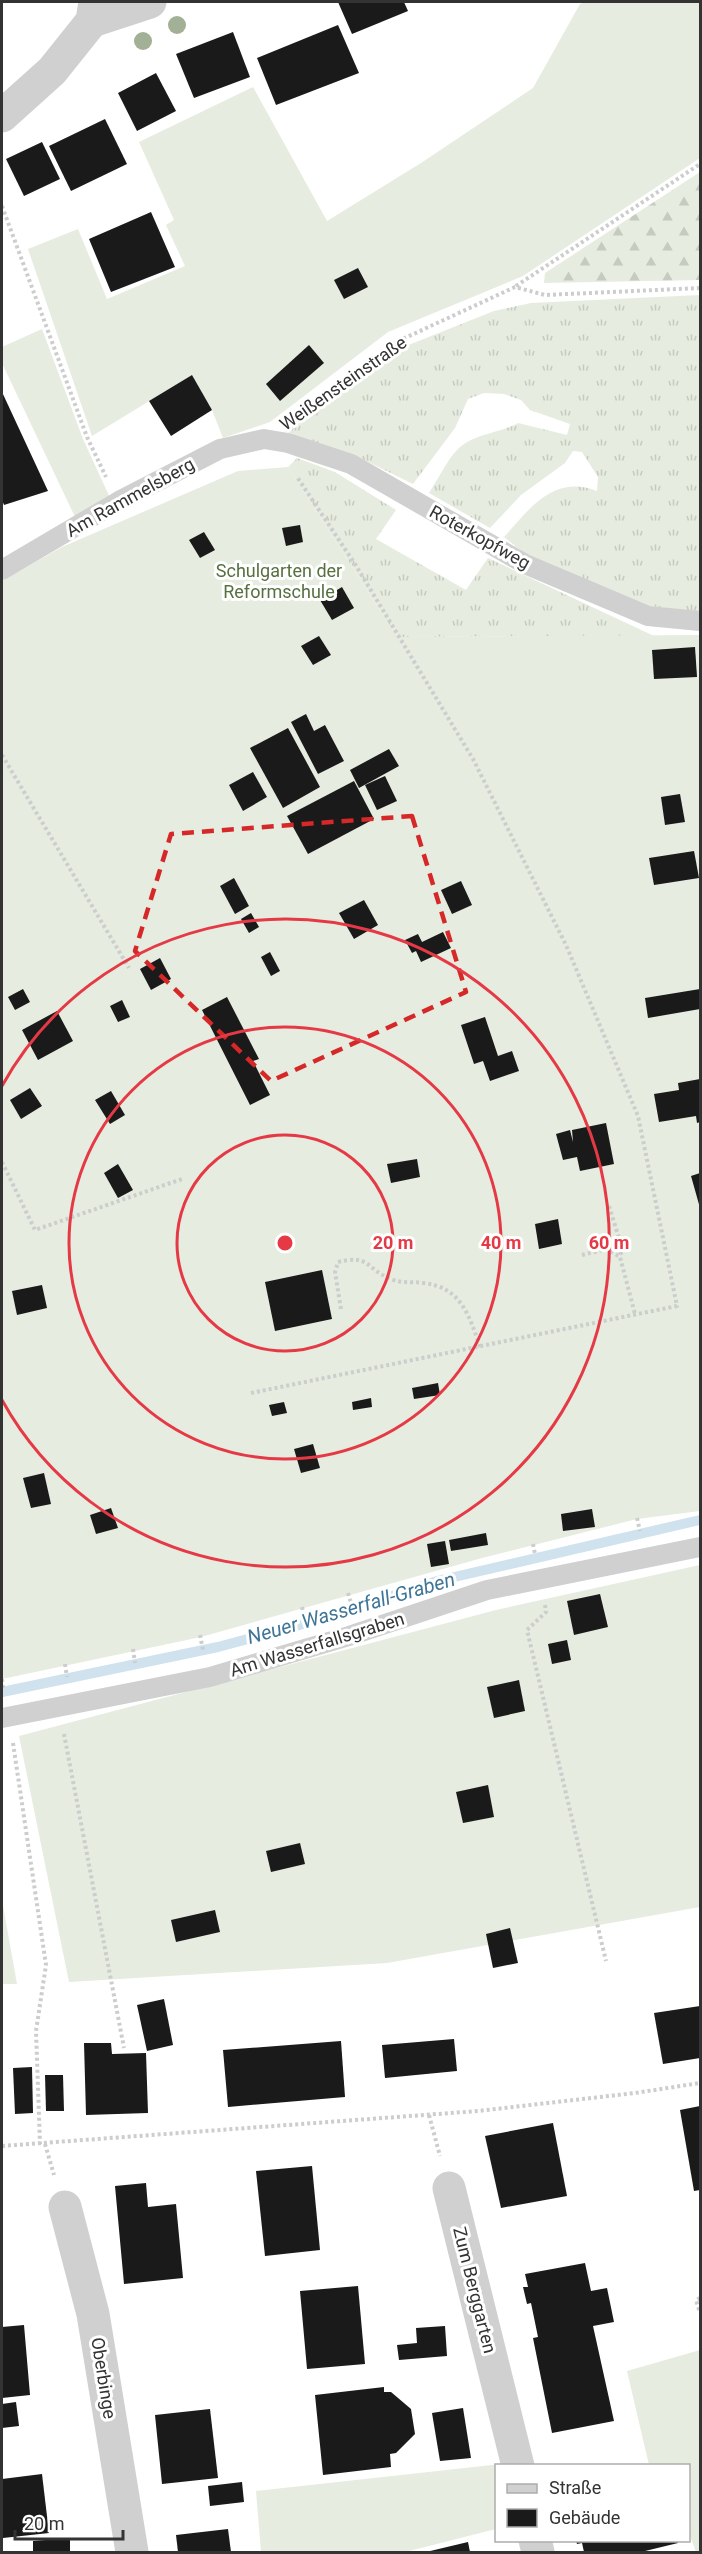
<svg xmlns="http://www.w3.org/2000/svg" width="702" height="2554" font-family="Roboto,sans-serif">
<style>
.grass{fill:url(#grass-tufts)}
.forest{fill:url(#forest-firs)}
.garden{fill:#e6ecdf}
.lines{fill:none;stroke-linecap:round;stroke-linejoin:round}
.stream{stroke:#cfe2ee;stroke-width:10}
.building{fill:#1a1a1a}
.path{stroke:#cdcdcd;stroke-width:4;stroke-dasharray:3 3;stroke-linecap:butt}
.service{stroke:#d0d0d0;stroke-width:20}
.minor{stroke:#d0d0d0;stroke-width:33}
.tree{fill:#a2b095}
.marked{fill:none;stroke:#d62828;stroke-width:4.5;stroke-dasharray:12 8;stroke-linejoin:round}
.ring{fill:none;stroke:#e63946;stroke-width:3}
.labels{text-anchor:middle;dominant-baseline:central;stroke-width:6;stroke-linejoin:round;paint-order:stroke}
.street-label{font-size:18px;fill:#333;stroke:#fff}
.park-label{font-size:18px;fill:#56703f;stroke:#fff}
.water-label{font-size:20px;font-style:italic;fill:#3f7597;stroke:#fff}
.centre{fill:#e63946;stroke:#fff;stroke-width:3}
.ring-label{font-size:18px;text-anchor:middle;font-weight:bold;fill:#e63946;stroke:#fff;stroke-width:6;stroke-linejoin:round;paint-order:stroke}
</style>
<defs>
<pattern id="grass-tufts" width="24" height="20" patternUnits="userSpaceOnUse" patternTransform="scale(1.5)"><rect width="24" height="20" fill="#e6ecdf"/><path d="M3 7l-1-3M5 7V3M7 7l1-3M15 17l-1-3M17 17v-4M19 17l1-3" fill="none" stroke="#c6cbc0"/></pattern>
<pattern id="forest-firs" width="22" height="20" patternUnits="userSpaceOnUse" patternTransform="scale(1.5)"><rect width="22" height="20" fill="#e6ecdf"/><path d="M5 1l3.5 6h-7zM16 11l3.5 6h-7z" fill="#c6cbc0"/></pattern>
</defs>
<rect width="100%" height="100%" fill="#fff"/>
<!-- grass -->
<g class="grass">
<path d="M700,295V612L649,606L527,555L504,537C530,508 554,474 597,491L598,477L582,452L573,451L565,463L521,495L490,528L429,493C438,480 446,461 458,449C473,434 500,433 518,423L567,435L570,424L530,410L521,400L504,394L484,393L468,399L455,428L413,484L356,456L284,431L396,350L494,311L531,303Z"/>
<polygon points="297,458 335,472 396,510 376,539 466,590 488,558 654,636 397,637 288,467"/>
</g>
<!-- forest -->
<polygon class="forest" points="700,172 700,280 544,283 545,273"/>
<!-- garden -->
<g class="garden">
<polygon points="585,2 700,2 700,158 523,276 388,332 270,422 223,438 212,410 192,375 92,436 28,249 78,229 107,299 185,266 166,225 174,220 139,142 253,87 327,221 421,163 533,88 580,4"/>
<polygon points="42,329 83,439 110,498 76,519 2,363 2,347"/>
<polygon points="288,467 397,637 700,635 700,1511 637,1519 482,1558 201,1637 2,1679 2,581 62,547 238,471"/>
<polygon points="700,1565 700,1907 387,1963 69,1982 19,1736 496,1610"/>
<polygon points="2,1900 17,1984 2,1984"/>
<polygon points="700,2350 700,2552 696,2552 689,2533 688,2466 649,2465 627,2371"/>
<polygon points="501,2464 496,2466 496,2529 405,2552 261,2552 256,2491"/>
</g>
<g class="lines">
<!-- stream -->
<polyline class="stream" points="2,1692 218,1647 329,1617 437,1581 700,1520"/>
</g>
<!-- building -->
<g class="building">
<polygon points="338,2 404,2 408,11 352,34"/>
<polygon points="338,25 359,73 276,105 257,58"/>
<polygon points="233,32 250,77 194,98 176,54"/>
<polygon points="156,73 176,111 137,131 118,93"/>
<polygon points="105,119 127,164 71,191 49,146"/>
<polygon points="42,142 60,179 24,196 6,159"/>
<polygon points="151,212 175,267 111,292 89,239"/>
<polygon points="358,268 368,287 344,299 334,280"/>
<polygon points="309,345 324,363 280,401 266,384"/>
<polygon points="192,375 212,410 171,436 149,401"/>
<polygon points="2,392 48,491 4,505 2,500"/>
<polygon points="300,525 303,542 286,546 282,528"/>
<polygon points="204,532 215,550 200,558 189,540"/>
<polygon points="342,587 354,608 332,620 320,600"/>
<polygon points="319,636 331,655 313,665 301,646"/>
<polygon points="695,647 697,677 654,679 652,650"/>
<polygon points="306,714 314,731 325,725 344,761 318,774 291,722"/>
<polygon points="288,728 320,787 283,808 250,748"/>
<polygon points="389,749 399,766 359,788 350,770"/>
<polygon points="253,772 267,797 243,811 229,785"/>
<polygon points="385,776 397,801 377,810 365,785"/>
<polygon points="354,781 374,819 308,854 287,816"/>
<polygon points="680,794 685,822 665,825 661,797"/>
<polygon points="694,851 699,878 654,885 649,858"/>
<polygon points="234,878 249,906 235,914 220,886"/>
<polygon points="461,881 472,905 452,914 441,890"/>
<polygon points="364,900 378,925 354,939 339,913"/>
<polygon points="251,913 259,927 249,933 241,919"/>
<polygon points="443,932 451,948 421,962 416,951 412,953 405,940 418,934 422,942"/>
<polygon points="270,952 280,971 271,976 261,957"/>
<polygon points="160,958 171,979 151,990 140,969"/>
<polygon points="23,989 30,1002 15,1010 8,997"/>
<polygon points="700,989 700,1009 648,1018 645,998"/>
<polygon points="227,997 259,1059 253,1061 270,1095 250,1105 202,1010"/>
<polygon points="122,1000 130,1017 118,1022 110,1006"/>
<polygon points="57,1011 73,1041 38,1060 22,1030"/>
<polygon points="485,1017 498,1056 512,1051 519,1071 490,1081 483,1061 474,1064 461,1025"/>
<polygon points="700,1079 700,1122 697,1123 696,1116 659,1122 654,1094 679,1090 678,1083"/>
<polygon points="30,1088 42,1106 21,1119 10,1100"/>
<polygon points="111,1091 125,1115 110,1124 95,1100"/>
<polygon points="606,1123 614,1164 580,1171 577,1157 563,1160 556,1134 570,1130 573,1142 572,1130"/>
<polygon points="417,1159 420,1177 391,1183 387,1164"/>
<polygon points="118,1164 133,1190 118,1198 104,1173"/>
<polygon points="700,1173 700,1208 691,1176"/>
<polygon points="558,1219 562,1244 539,1249 535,1224"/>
<polygon points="322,1270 332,1319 275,1331 265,1282"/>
<polygon points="42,1285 47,1308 17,1315 12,1291"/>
<polygon points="438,1383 440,1395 414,1399 412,1388"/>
<polygon points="371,1398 372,1407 353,1410 352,1402"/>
<polygon points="284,1402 287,1413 272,1416 269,1405"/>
<polygon points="313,1444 320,1468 301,1473 294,1449"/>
<polygon points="44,1473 51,1504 31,1508 23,1478"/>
<polygon points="111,1508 118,1528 96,1534 90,1515"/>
<polygon points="592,1509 595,1527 563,1531 561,1514"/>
<polygon points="486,1533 488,1545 451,1551 449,1540"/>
<polygon points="445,1541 449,1564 431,1567 427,1544"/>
<polygon points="600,1594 608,1627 574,1635 567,1601"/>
<polygon points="567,1640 571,1660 552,1664 548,1644"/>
<polygon points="519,1680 525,1711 494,1718 487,1687"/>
<polygon points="488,1785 494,1817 463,1823 456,1792"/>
<polygon points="300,1843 305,1864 271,1872 266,1851"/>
<polygon points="215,1910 220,1932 176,1942 171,1920"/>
<polygon points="510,1928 518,1963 493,1968 486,1934"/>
<polygon points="164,1999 173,2045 147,2051 137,2005"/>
<polygon points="700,2006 700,2058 663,2064 654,2013"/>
<polygon points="454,2039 457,2071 385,2078 382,2045"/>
<polygon points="341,2041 345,2097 228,2107 223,2050"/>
<polygon points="84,2043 111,2043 112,2054 146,2053 148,2113 86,2115"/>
<polygon points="32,2067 33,2113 15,2114 13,2068"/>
<polygon points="45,2075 63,2075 64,2111 46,2111"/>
<polygon points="700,2106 700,2190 694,2191 680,2110"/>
<polygon points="553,2123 567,2196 501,2208 485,2136"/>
<polygon points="312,2166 320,2250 265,2256 256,2171"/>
<polygon points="146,2183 148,2207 176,2204 183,2278 124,2284 115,2186"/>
<polygon points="585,2263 591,2291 607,2288 614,2322 593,2326 614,2421 552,2433 533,2338 538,2337 531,2303 527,2304 523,2287 528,2287 525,2274"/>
<polygon points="358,2286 365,2364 307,2369 300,2291"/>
<polygon points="24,2325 30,2395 2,2398 2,2327"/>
<polygon points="445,2326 447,2356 399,2360 397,2345 417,2343 416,2328"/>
<polygon points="384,2387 384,2392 391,2392 411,2409 415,2434 396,2453 390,2454 391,2467 323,2475 315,2395"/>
<polygon points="16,2402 19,2426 2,2428 2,2404"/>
<polygon points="463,2408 471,2458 440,2461 432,2413"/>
<polygon points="210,2409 218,2478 162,2484 155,2415"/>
<polygon points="42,2474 49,2533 3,2538 2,2479"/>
<polygon points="242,2482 244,2502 210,2506 208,2486"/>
<polygon points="228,2529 231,2552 178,2552 176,2535"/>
<polygon points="70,2538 70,2552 33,2552 33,2541"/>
<polygon points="576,2541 677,2541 678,2543 641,2552 584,2552 582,2543 577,2544"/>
<polygon points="468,2542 470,2552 426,2552"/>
</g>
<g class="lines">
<!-- path -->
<g class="path">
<polyline points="2,206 87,437 106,477"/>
<polyline points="516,286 700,164"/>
<polyline points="296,415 394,343 515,287 545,295 700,288"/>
<polyline points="2,755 129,968"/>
<polyline points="2,1162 35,1230 182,1179"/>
<polyline points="609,1206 622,1248 620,1257 635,1314"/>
<polyline points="582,1255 607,1249 620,1257"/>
<path d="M341,1309L335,1272L338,1262C371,1254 365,1269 391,1279C402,1284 412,1281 423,1283C461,1287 469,1315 480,1347"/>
<polyline points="251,1393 677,1306 638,1116 566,945 473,759 355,564 297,477"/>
<polyline points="637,1518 640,1531"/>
<polyline points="533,1544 535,1554"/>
<polyline points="348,1593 352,1606"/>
<polyline points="545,1605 546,1612 527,1630 606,1961"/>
<polyline points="302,1607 305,1620"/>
<polyline points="200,1635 203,1650"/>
<polyline points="133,1649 135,1663"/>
<polyline points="65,1664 67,1677"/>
<polyline points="2,1679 3,1689"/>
<polyline points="64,1734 124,2048"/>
<polyline points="13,1743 46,1965 36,2031 40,2144"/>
<polyline points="429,2115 440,2156"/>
<polyline points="45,2144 54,2175"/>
<polyline points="2,2146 478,2111 635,2093 700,2083"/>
<polyline points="700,2298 696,2300 700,2313"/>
</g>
<!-- service -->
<g class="service">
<polyline points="2,570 119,501 220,449 264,439 288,443 351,464 525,564 648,616 700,621"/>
<polyline points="2,1718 210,1677 349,1636 487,1590 700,1547"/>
</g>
<!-- minor -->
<g class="minor">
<polyline points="92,21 150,2"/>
<polyline points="2,116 52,71 92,21 95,2"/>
<polyline points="449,2188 518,2466"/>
<polyline points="65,2207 93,2314 132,2552"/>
<polyline points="535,2540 538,2552"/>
</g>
</g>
<!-- trees -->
<g class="tree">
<circle cx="177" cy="25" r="9"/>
<circle cx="143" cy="41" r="9"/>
</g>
<!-- marked area -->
<path class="marked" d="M412,816L466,992L271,1081L135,951L171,834Z"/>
<!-- distance rings -->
<g class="ring">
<circle cx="285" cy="1243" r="108"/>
<circle cx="285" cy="1243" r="216"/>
<path d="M2 1086A324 324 0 1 1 2 1400"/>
</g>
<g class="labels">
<!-- street labels -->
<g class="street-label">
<text transform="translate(343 383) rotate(-35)">Weißensteinstraße</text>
<text transform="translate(130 497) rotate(-29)">Am Rammelsberg</text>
<text transform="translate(480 537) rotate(29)">Roterkopfweg</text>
<text transform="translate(317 1644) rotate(-17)">Am Wasserfallsgraben</text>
<text transform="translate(475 2290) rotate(76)">Zum Berggarten</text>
<text transform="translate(104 2378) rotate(81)">Oberbinge</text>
</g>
<!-- park labels -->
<g class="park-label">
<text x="279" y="570">Schulgarten der<tspan x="279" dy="21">Reformschule</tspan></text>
</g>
<!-- water labels -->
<g class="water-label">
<text transform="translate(351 1608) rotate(-16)">Neuer Wasserfall-Graben</text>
</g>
</g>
<circle cx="285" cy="1243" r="9" class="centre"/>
<g class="ring-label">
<text x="393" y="1249">20 m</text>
<text x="501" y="1249">40 m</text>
<text x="609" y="1249">60 m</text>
</g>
<!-- border -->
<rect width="702" height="2554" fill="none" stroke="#333333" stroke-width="6"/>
<!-- legend -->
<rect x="495" y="2464" width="195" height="78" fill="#ffffff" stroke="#adadad" stroke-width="1.5"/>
<rect x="507" y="2484" width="30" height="9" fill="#d0d0d0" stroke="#adadad" stroke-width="1.5"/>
<text x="549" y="2494" font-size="18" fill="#333333">Straße</text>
<rect x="507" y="2509" width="30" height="18" fill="#1a1a1a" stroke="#adadad" stroke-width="1.5"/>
<text x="549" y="2524" font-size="18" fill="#333333">Gebäude</text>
<!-- scale -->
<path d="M15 2530v9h108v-9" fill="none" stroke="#333333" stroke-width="3"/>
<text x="24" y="2530" font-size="18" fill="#333333" stroke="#ffffff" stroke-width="4.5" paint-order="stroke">20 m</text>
</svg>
